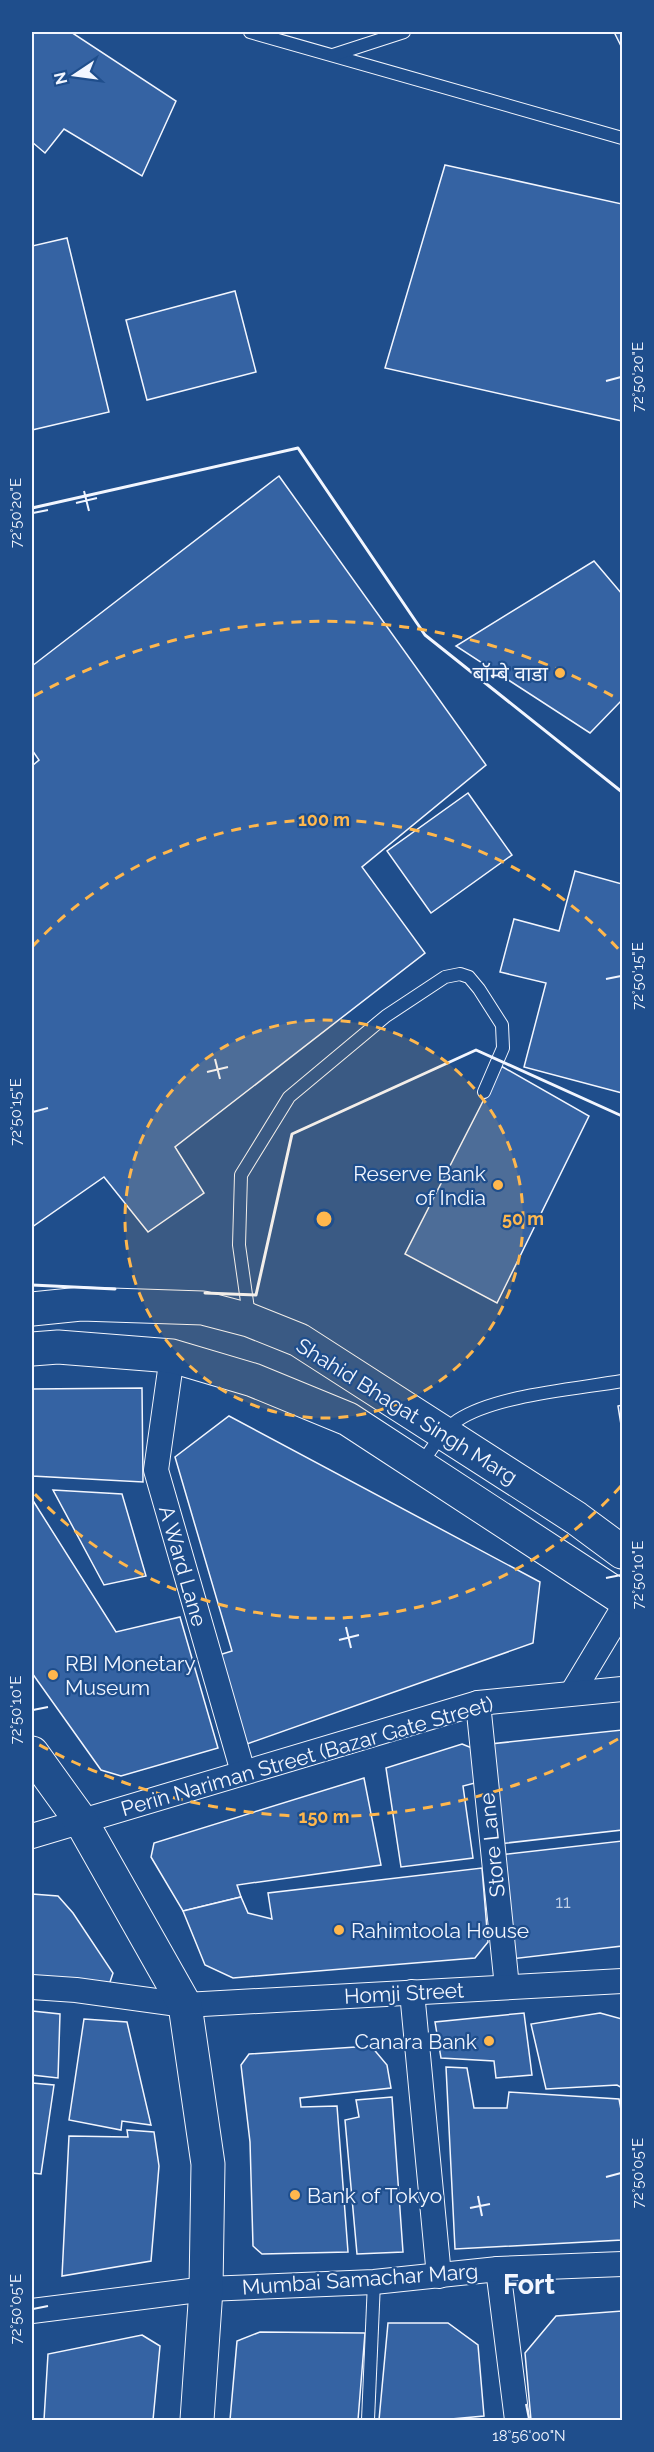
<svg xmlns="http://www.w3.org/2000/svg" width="654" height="2452" font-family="Raleway,'Noto Sans Devanagari',sans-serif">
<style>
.building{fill:#3563a3;stroke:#f2f6ff;stroke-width:1.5}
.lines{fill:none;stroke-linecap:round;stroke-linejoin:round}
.lane-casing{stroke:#f2f6ff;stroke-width:14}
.street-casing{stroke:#f2f6ff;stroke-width:26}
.secondary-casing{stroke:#f2f6ff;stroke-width:35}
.primary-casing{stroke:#f2f6ff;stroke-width:35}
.lane{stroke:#1f4e8c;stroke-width:12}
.street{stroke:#1f4e8c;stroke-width:24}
.secondary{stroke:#1f4e8c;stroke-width:33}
.primary{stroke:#1f4e8c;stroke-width:33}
.wall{stroke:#f2f6ff;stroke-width:3}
.ticks{fill:none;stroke:#f2f6ff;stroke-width:2}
.ring{fill:none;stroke:#ffb74d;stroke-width:3;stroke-dasharray:10 8}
.poi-dot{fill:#ffb74d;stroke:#1f4e8c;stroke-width:2}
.labels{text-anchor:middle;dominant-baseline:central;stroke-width:4.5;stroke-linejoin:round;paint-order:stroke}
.number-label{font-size:18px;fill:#c3d1e8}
.poi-label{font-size:21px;fill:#f2f6ff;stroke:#1f4e8c;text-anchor:end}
.street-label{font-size:21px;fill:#f2f6ff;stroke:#1f4e8c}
.district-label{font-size:27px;font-weight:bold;fill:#f2f6ff;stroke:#1f4e8c}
.centre{fill:#ffb74d;stroke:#1f4e8c;stroke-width:3}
.ring-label{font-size:18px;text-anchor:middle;font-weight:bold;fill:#ffb74d;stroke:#1f4e8c;stroke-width:4.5;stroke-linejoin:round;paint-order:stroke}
.neatline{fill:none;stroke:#f2f6ff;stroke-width:2}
.ticks-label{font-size:15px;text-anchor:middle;fill:#f2f6ff}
</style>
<rect width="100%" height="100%" fill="#1f4e8c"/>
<!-- building -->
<g class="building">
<polygon points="32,32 71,32 176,101 142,176 64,129 45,153 32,142"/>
<polygon points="614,32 622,32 622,48"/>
<polygon points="445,165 622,204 622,421 385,368"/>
<polygon points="67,238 109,412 32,430 32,246"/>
<polygon points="235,291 256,372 147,400 126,320"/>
<polygon points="279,476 486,765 362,867 425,953 175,1147 204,1193 148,1232 104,1177 32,1227 32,766 39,760 32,750 32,666"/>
<polygon points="594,561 622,594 622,700 590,733 456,646"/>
<polygon points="468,793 512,855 431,913 387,851"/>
<polygon points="575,871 622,884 622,1093 524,1067 546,983 500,972 514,919 559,931"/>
<polygon points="501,1066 589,1116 497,1303 405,1254"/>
<polygon points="142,1388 143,1482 32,1476 32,1389"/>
<polygon points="622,1405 622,1431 618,1406"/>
<polygon points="229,1416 540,1582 533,1643 244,1745 219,1655 232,1651 175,1457"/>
<polygon points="53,1490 122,1494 146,1576 104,1585"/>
<polygon points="32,1499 116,1632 180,1617 218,1748 121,1776 101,1770 32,1673"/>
<polygon points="622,1730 622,1830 498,1844 490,1744"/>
<polygon points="462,1744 472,1748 475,1783 463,1786 473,1858 401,1867 386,1768"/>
<polygon points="364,1778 381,1865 237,1885 241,1897 183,1911 151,1857 154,1843"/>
<polygon points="622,1841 622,1946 511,1959 499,1855"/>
<polygon points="482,1868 488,1942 475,1958 233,1978 205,1965 183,1911 241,1897 248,1913 272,1919 268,1893"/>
<polygon points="32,1894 58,1896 73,1913 113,1973 108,1988 32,1979"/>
<polygon points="32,2011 60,2014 58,2078 32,2075"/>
<polygon points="524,2013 532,2075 496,2078 494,2061 441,2058 435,2022"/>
<polygon points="600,2013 622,2019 622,2088 617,2085 546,2089 531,2024"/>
<polygon points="84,2019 127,2022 151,2125 122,2121 121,2130 69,2120"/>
<polygon points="371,2046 387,2065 391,2088 300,2098 301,2107 337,2106 348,2252 262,2254 253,2246 250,2142 241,2065 249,2054"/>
<polygon points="446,2067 467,2068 474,2108 507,2108 509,2092 619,2099 622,2115 622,2240 455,2249"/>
<polygon points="32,2083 54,2085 41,2174 32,2173"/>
<polygon points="392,2097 403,2252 357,2254 345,2120 359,2117 356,2100"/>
<polygon points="127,2130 154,2132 159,2166 151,2261 62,2276 69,2136 128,2137"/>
<polygon points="622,2311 622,2420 531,2420 525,2353 556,2316"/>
<polygon points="388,2323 448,2323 478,2345 484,2416 440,2420 379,2420"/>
<polygon points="260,2332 365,2333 358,2420 230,2420 237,2341"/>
<polygon points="142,2335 160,2346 153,2420 44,2420 48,2354"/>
</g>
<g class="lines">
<defs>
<g id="lane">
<polyline points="250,32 622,138"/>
<polyline points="333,55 404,32"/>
<polyline points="249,1316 239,1245 241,1175 289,1097 386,1016 445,977 460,974 469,977 479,989 502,1025 503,1048 484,1092"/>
<path d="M420,1466C431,1450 442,1431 458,1420C496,1395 576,1389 622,1381"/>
<polyline points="368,2420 374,2282"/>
</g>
<g id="street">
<polyline points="172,1356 156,1470 243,1772"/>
<polyline points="572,1693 622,1610"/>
<polyline points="478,1703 507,1987"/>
<polyline points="32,1836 478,1703 622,1689"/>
<polyline points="32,1987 76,1990 185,2005 622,1981"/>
<polyline points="412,1992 439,2276"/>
<polyline points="498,2269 517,2420"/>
<polyline points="32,2311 206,2289 374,2282 498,2269 622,2264"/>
</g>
<polyline id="secondary" points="32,1753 81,1821 185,2005 208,2164 206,2289 197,2420"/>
<g id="primary">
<polyline points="32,1309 81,1304 203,1308 249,1320 299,1340 576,1518 622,1552"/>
<polyline points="32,1349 58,1347 172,1356 253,1380 348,1419 622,1598"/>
</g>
</defs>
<!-- lane casing -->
<use href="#lane" class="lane-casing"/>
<!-- street casing -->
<use href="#street" class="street-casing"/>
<!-- secondary casing -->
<use href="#secondary" class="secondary-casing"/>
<!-- primary casing -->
<use href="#primary" class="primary-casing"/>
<!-- lane -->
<use href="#lane" class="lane"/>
<!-- street -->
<use href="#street" class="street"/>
<!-- secondary -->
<use href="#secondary" class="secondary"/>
<!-- primary -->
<use href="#primary" class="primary"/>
<!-- wall -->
<g class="wall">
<polyline points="32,508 298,448 425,635 622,792"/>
<polyline points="32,1285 115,1289"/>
<polyline points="205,1293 256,1295 292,1134 476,1050 622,1116"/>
</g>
</g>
<!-- ticks -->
<path class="ticks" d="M606,381L621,377M84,491L89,511M76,503L97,498M33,513L48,510M606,979L621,976M215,1059L220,1079M207,1072L228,1067M33,1112L48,1108M606,1578L621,1575M346,1627L351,1648M339,1640L359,1635M33,1710L48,1707M606,2177L621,2173M478,2196L482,2216M470,2208L490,2204M33,2309L48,2306M526,2404L529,2419"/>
<!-- distance rings -->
<circle cx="324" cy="1219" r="199" fill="#ffb74d" fill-opacity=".12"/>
<g class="ring">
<circle cx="324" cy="1219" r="199"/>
<path d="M621 1486A399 399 0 0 1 32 1491M32 947A399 399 0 0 1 621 952"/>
<path d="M618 1739A598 598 0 0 1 34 1742M34 696A598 598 0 0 1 618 699"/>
</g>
<!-- markers -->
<g class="poi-dot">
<circle cx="560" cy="673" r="6"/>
<circle cx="498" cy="1185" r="6"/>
<circle cx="53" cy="1675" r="6"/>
<circle cx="339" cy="1930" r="6"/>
<circle cx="489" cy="2041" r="6"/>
<circle cx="295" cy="2195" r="6"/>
</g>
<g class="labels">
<!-- number labels -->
<g class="number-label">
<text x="563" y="1901">11</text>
</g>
<!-- poi labels -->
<g class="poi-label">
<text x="548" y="673">बॉम्बे वाडा</text>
<text x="486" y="1173">Reserve Bank<tspan x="486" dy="24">of India</tspan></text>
<text x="65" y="1663" text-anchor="start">RBI Monetary<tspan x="65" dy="24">Museum</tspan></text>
<text x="351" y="1930" text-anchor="start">Rahimtoola House</text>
<text x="477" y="2041">Canara Bank</text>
<text x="307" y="2195" text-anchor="start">Bank of Tokyo</text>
</g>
<!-- street labels -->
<g class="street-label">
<text transform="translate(407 1411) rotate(32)">Shahid Bhagat Singh Marg</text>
<text transform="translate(183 1566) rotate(74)">A Ward Lane</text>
<text transform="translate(307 1756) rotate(-16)">Perin Nariman Street (Bazar Gate Street)</text>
<text transform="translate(492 1845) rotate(-96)">Store Lane</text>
<text transform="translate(404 1993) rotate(-3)">Homji Street</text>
<text transform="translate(360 2279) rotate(-4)">Mumbai Samachar Marg</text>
</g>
<!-- district labels -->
<g class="district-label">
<text x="529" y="2284">Fort</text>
</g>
</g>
<circle cx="324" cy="1219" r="9" class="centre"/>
<g class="ring-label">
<text x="324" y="826">100 m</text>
<text x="523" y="1225">50 m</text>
<text x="324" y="1823">150 m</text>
</g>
<!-- border -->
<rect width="654" height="2452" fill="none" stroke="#1f4e8c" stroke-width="66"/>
<!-- north arrow -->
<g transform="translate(75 75) rotate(257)" stroke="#1f4e8c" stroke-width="4.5" paint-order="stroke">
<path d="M0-4.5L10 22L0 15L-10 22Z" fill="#f2f6ff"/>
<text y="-9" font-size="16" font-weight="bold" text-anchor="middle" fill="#f2f6ff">N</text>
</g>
<rect x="33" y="33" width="588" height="2386" class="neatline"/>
<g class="ticks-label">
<text transform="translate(638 377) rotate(-90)" y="5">72°50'20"E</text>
<text transform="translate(16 513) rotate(-90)" y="5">72°50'20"E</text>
<text transform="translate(638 976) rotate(-90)" y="5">72°50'15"E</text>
<text transform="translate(16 1112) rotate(-90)" y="5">72°50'15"E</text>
<text transform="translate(638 1575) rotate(-90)" y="5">72°50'10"E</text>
<text transform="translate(16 1710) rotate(-90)" y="5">72°50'10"E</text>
<text transform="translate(638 2173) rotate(-90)" y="5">72°50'05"E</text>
<text transform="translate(16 2309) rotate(-90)" y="5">72°50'05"E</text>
<text x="529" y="2441">18°56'00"N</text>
</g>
</svg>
